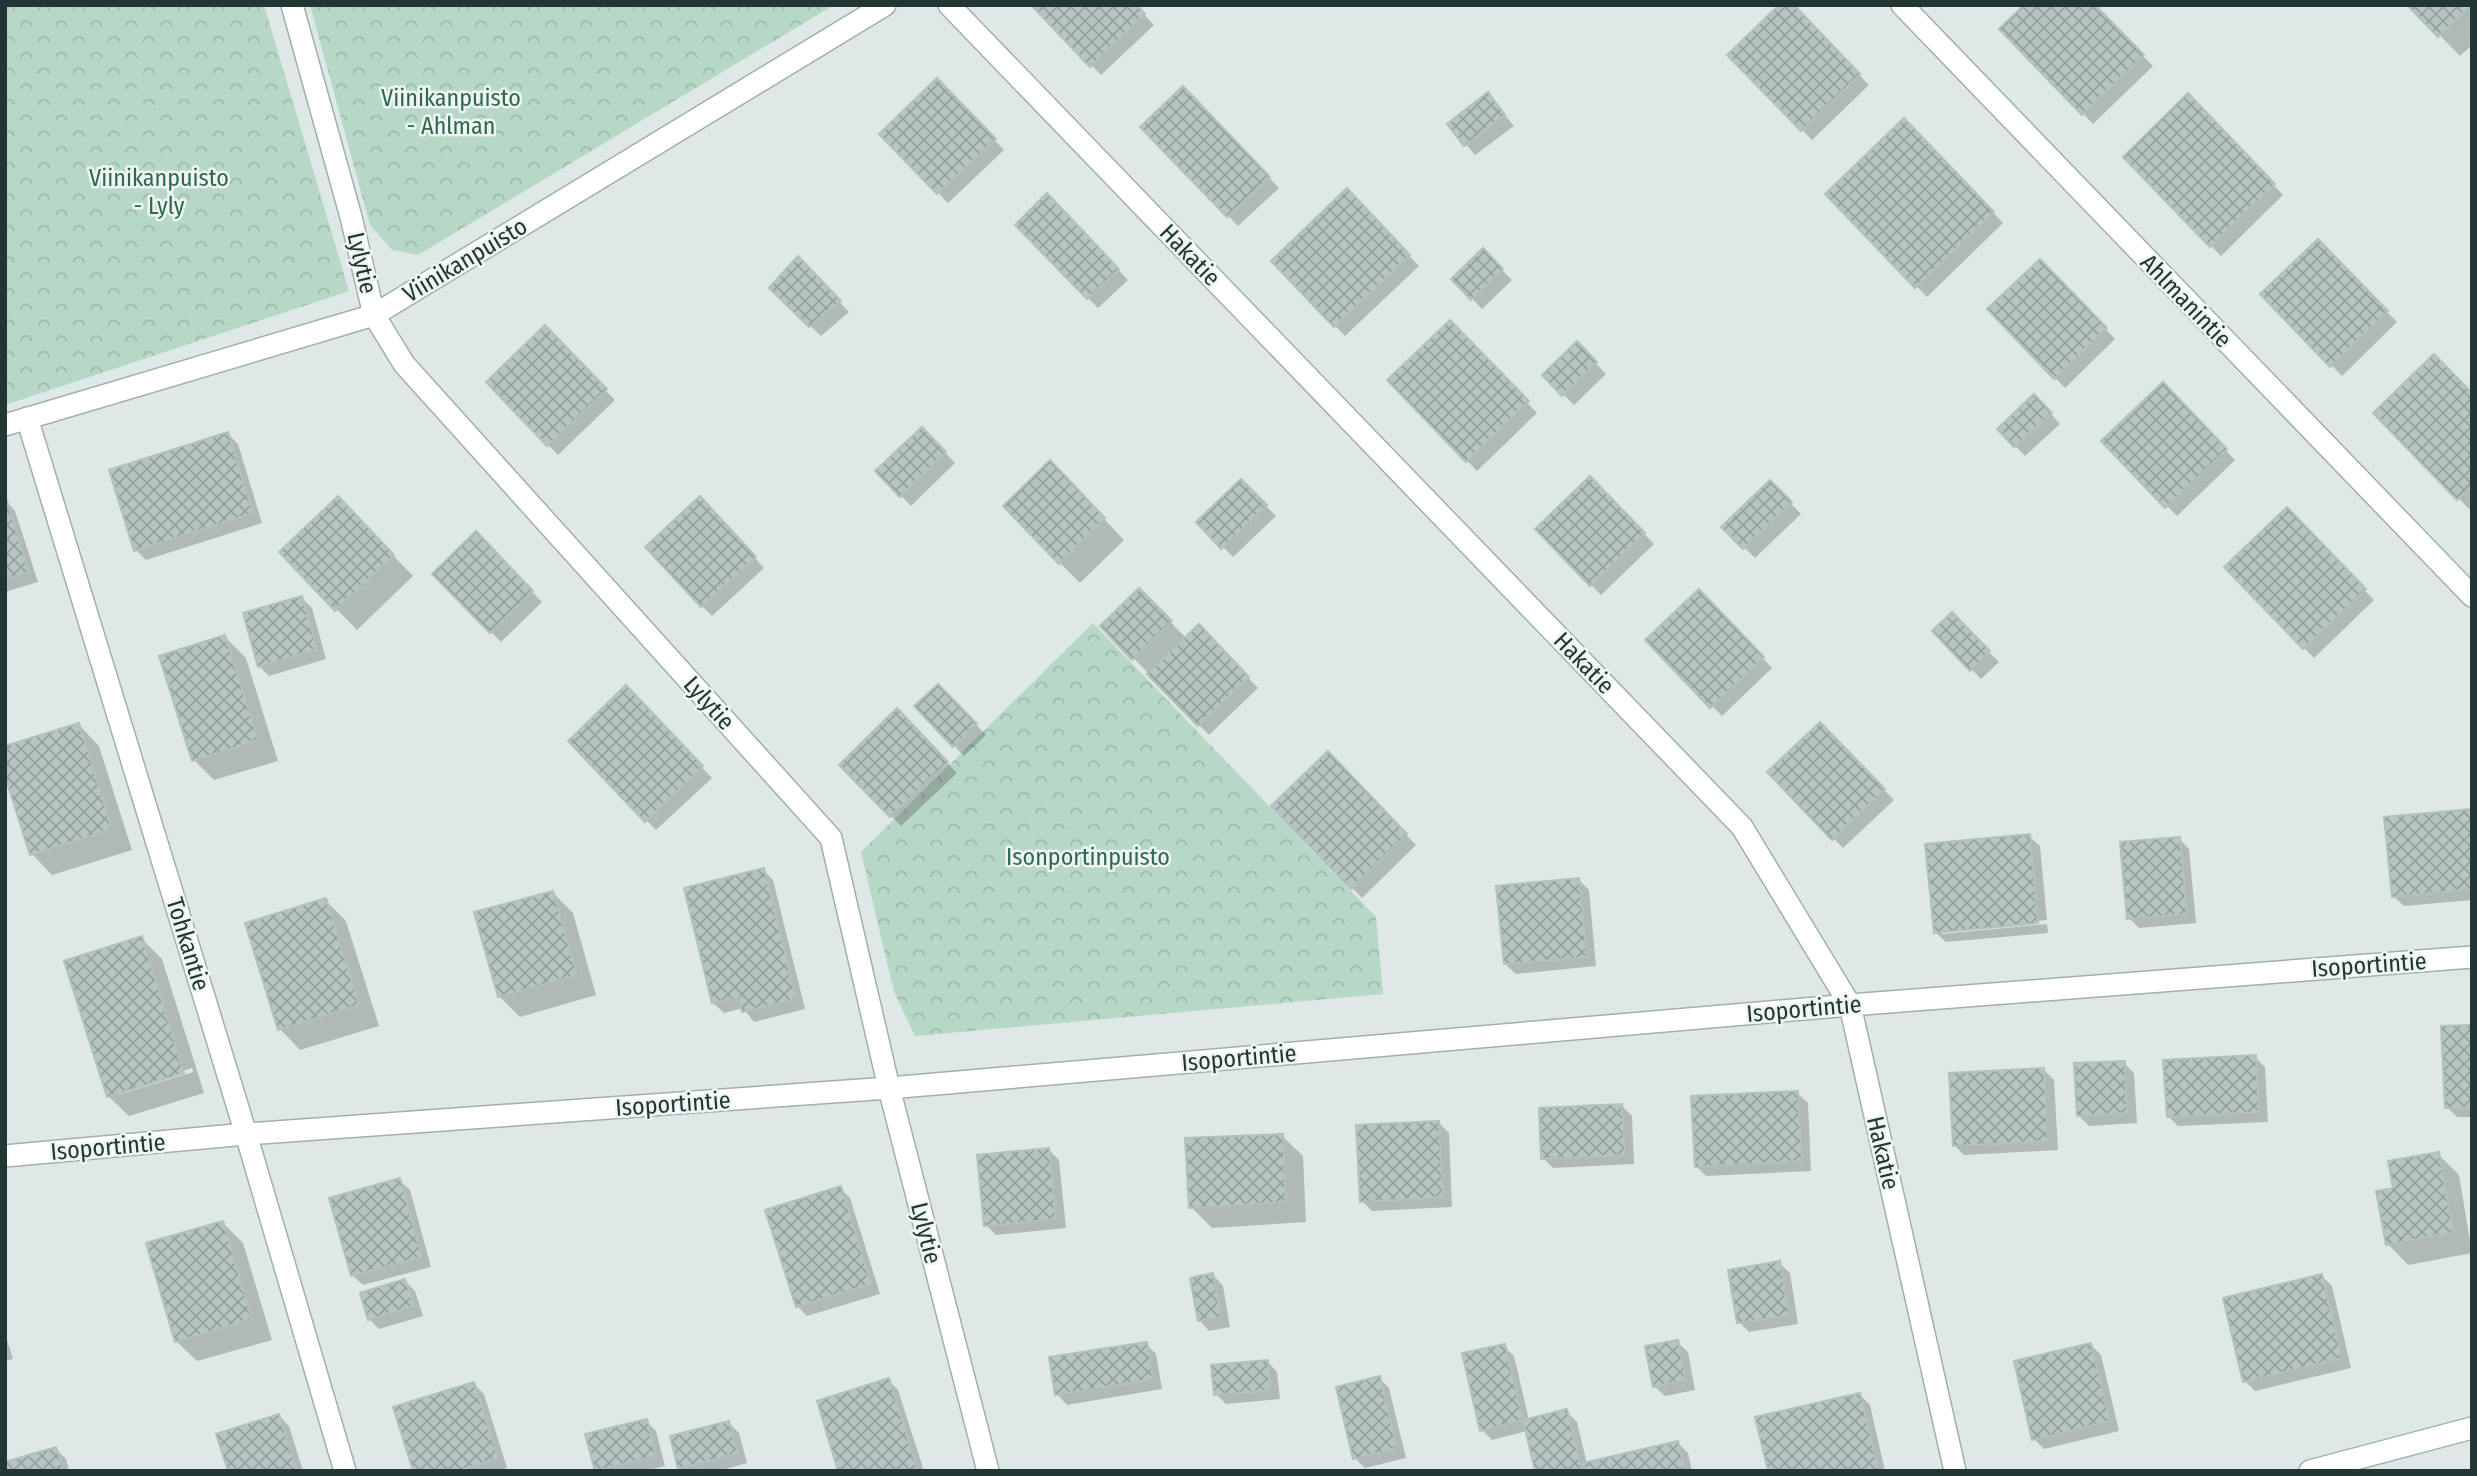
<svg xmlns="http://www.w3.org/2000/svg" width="2477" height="1476" font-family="'Fira Sans Condensed',sans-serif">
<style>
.park{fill:url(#park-crowns)}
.shadow{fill:#0003;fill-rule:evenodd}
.building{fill:url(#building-cross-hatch);stroke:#b1c1bd;stroke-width:2}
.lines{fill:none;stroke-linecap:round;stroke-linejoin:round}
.minor-casing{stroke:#a2afad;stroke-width:24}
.tertiary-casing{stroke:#a2afad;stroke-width:24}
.secondary-casing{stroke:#9eb3af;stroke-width:24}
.minor{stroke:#fff;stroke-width:21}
.tertiary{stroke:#fff;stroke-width:21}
.secondary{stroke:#fff;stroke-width:21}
.labels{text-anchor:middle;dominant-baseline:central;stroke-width:5;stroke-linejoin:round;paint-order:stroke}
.park-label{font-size:24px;fill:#2f6951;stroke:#eef5f3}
.street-label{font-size:24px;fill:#213635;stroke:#eef5f3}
</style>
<defs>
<pattern id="park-crowns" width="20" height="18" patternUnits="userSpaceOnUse" patternTransform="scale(1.75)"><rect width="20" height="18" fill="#b8d8c7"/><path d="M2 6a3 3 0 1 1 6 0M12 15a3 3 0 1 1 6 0" fill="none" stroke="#9ebaac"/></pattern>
<pattern id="building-cross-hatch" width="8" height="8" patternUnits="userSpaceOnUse" patternTransform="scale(1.75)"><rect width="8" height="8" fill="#b7c5c2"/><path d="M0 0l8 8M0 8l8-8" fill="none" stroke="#94a19e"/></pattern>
</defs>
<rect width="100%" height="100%" fill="#dee8e6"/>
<!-- park -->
<g class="park">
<polygon points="5,5 264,5 349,291 5,405"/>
<polygon points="310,5 834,5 418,255 392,250 370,225"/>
<polygon points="1093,623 1376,917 1383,994 915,1036 894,992 861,852"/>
</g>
<!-- shadow -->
<g class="shadow">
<polygon points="1034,5 1135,5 1154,25 1101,75"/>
<polygon points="1792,5 1869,85 1812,140 1730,55"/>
<polygon points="2093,5 2153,66 2093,124 2002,29"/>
<polygon points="2410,5 2472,5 2472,45 2460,56"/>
<polygon points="937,81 1004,150 948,203 881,134"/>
<polygon points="1183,88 1279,188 1238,226 1142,127"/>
<polygon points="1488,95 1514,126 1475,155 1449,124"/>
<polygon points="2188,96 2283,195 2221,256 2125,157"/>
<polygon points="1904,120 2003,223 1927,297 1827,194"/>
<polygon points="1347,191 1419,266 1345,336 1273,261"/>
<polygon points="1047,195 1128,280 1098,308 1017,225"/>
<polygon points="2318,242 2397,322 2342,376 2263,294"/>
<polygon points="1483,251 1512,280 1482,309 1453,279"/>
<polygon points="2040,261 2115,339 2065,388 1989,309"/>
<polygon points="808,269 849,312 821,336 771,288"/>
<polygon points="1450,323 1537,413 1477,471 1389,380"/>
<polygon points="545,327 615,400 558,455 488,382"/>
<polygon points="1577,344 1606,374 1574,405 1544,375"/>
<polygon points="2163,385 2235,460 2177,516 2104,441"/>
<polygon points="2472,395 2472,506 2469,509 2376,413"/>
<polygon points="2044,406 2060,424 2025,456 1999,429"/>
<polygon points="922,429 955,463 911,506 878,471"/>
<polygon points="228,434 238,444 262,523 146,560 136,550"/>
<polygon points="1590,478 1654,544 1601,595 1537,529"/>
<polygon points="1241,481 1276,516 1233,557 1199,522"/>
<polygon points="1770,482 1801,514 1755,558 1724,527"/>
<polygon points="1070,483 1124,540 1080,583 1060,563"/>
<polygon points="5,500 15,511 38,582 5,592"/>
<polygon points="710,508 764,568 712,616 702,606"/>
<polygon points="2287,510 2374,600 2314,658 2227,567"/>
<polygon points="358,519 413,576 357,630 281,552"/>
<polygon points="476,534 542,602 501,642 434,574"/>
<polygon points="1139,590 1187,639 1199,627 1258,688 1209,735 1102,626"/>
<polygon points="1699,591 1772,668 1722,716 1648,640"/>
<polygon points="302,598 312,608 326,659 269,676 259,666"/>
<polygon points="1952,615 1999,662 1981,679 1934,631"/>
<polygon points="225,637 246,658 278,761 214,780 194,760"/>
<polygon points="938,686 986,735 964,756 917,706"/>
<polygon points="626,688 712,778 656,830 570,741"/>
<polygon points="897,711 957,773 901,826 841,765"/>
<polygon points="1820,724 1894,800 1843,848 1770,772"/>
<polygon points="79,725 99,746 132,850 52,875 32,854"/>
<polygon points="1328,754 1416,845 1362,898 1273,806"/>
<polygon points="2472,810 2472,900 2404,906 2393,896"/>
<polygon points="2029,836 2040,846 2047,920 1942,930 1942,934 2047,924 2048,933 1946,942 1935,932"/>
<polygon points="2179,838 2189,849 2196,923 2139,928 2129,918"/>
<polygon points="763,870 773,880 805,1009 754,1022 743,1008 724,1013 713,1003"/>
<polygon points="1579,880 1589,890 1596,966 1516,974 1505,964"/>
<polygon points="553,893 573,913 596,995 520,1017 499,996"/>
<polygon points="325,900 346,921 379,1026 300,1050 280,1029"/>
<path d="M141,938L162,959L204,1093L129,1116L108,1096ZM192,1068L193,1072L118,1095V1091Z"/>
<polygon points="2472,1026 2472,1117 2457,1117 2447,1107"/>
<polygon points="2255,1057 2265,1067 2268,1122 2178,1126 2168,1116"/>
<polygon points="2124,1063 2134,1073 2137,1123 2089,1126 2079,1116"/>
<polygon points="2044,1070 2054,1080 2058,1150 1964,1155 1954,1145"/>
<polygon points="1797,1093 1808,1103 1811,1171 1706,1176 1696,1166"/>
<polygon points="1621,1105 1632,1116 1634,1164 1553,1168 1543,1158"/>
<polygon points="1438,1122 1449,1133 1452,1207 1372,1211 1362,1201"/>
<polygon points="1282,1136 1303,1156 1306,1222 1212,1228 1191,1207"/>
<polygon points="1049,1150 1059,1160 1066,1228 996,1235 986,1225"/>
<polygon points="2438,1154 2459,1175 2472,1253 2408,1265 2388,1244 2396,1189"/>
<polygon points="399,1180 410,1190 431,1267 363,1285 352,1275"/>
<polygon points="840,1188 850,1198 880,1294 807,1316 797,1306"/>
<polygon points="223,1223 243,1243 272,1340 197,1361 176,1341"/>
<polygon points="1779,1263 1790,1273 1798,1324 1749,1332 1739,1322"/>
<polygon points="1213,1275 1223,1286 1230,1327 1209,1331 1199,1320"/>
<polygon points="2322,1276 2332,1286 2351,1368 2255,1391 2245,1381"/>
<polygon points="405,1281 415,1291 423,1316 379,1329 369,1319"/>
<polygon points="5,1333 13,1359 5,1361"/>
<polygon points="1677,1342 1688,1352 1695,1390 1665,1396 1654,1386"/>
<polygon points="1146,1344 1156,1354 1162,1389 1067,1405 1057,1394"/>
<polygon points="2091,1345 2101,1355 2119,1431 2044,1449 2034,1439"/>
<polygon points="1504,1346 1514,1356 1529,1420 1566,1411 1577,1422 1587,1464 1678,1443 1688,1453 1692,1471 1536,1471 1527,1431 1492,1440 1482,1430"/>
<polygon points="1267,1361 1277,1372 1280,1399 1226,1404 1216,1394"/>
<polygon points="1379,1378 1389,1388 1406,1458 1365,1468 1355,1458"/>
<polygon points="888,1380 898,1390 924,1471 840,1471"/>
<polygon points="474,1384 484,1394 507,1468 499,1471 415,1471"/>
<polygon points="1860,1395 1870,1405 1885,1471 1770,1471"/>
<polygon points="279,1416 289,1426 303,1471 230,1471"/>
<polygon points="646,1421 656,1431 665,1466 645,1471 596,1470"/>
<polygon points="729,1423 739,1433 747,1463 719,1471 682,1471 680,1468"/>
<polygon points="56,1449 66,1459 69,1471 5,1471"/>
</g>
<!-- building -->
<g class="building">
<polygon points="1031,5 1137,5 1145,14 1090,67"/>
<polygon points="1779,5 1794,5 1860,74 1801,131 1727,55"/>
<polygon points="2024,5 2095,5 2144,55 2082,115 1999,29"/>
<polygon points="2407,5 2471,5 2438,37"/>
<polygon points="937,78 996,139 937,194 879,134"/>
<polygon points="1183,86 1270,177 1227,217 1140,127"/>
<polygon points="1488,92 1505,115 1464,146 1447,124"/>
<polygon points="2188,93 2275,184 2210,247 2123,157"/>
<polygon points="1904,118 1994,212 1915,288 1825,194"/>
<polygon points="1347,188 1410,255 1334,327 1271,261"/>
<polygon points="1047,193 1119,269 1087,299 1015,225"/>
<polygon points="2318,239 2388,311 2330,367 2260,294"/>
<polygon points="1483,248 1503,269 1471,300 1451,279"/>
<polygon points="798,256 841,301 809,327 769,288"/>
<polygon points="2040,259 2107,328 2054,379 1987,309"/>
<polygon points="1450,320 1529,401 1466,462 1387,380"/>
<polygon points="545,325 607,389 547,446 486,382"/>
<polygon points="1577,341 1597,362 1562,396 1542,375"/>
<polygon points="2434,354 2472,393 2472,486 2457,500 2373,413"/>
<polygon points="2163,382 2227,449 2165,508 2101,441"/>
<polygon points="2034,394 2052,413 2014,447 1997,429"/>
<polygon points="922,427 946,452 900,497 875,471"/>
<polygon points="228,432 253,513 134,551 109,470"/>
<polygon points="1050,460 1105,518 1059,564 1003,506"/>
<polygon points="1590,476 1645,533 1590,586 1535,529"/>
<polygon points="1241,479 1267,505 1221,549 1196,522"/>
<polygon points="1770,480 1792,502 1743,549 1721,527"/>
<polygon points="338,496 394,555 335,611 279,552"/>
<polygon points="700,496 756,557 701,607 645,547"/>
<polygon points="6,498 29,572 5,579 5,499"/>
<polygon points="2287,507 2366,589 2303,649 2224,567"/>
<polygon points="476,531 533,591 490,633 432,574"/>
<polygon points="1139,588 1172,621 1132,660 1100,626"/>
<polygon points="1699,589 1764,657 1710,708 1645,640"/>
<polygon points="302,596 317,649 258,667 243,613"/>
<polygon points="1952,612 1990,651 1970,671 1932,631"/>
<polygon points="1199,624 1249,677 1198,726 1147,674"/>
<polygon points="225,635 258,740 192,761 159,656"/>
<polygon points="938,684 977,724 953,747 914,706"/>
<polygon points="626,685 703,766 645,822 568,741"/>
<polygon points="897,708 948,762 890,817 839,765"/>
<polygon points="1820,722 1885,789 1832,840 1767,772"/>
<polygon points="79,723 112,829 30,855 5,776 5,746"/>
<polygon points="1328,751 1407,834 1351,889 1271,806"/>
<polygon points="2472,809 2472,889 2392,897 2384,817"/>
<polygon points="2030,834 2038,923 1934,933 1925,844"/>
<polygon points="2180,837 2187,914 2127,919 2120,842"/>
<polygon points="764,868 796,999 742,1012 739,997 712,1003 684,888"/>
<polygon points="1579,878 1587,957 1504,964 1496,886"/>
<polygon points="553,891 577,975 498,997 474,912"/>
<polygon points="326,898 359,1005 278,1030 245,923"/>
<polygon points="142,936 184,1073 107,1097 64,961"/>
<polygon points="2472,1025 2472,1107 2445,1108 2441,1026"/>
<polygon points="2256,1055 2259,1112 2167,1117 2163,1060"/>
<polygon points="2125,1061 2127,1113 2077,1116 2074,1063"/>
<polygon points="2044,1068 2048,1141 1953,1146 1949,1073"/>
<polygon points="1798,1091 1802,1161 1695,1167 1691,1096"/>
<polygon points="1622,1104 1625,1155 1541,1159 1539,1108"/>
<polygon points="1439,1121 1443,1197 1360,1202 1356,1125"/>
<polygon points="1283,1134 1286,1202 1189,1208 1185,1138"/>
<polygon points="1049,1148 1056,1219 984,1226 977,1155"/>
<polygon points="2439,1152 2453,1232 2386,1245 2376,1191 2393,1188 2388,1161"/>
<polygon points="400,1178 422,1257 351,1276 329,1198"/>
<polygon points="841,1186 871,1284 796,1307 765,1210"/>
<polygon points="223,1221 252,1319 175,1342 146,1243"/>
<polygon points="1780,1261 1789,1315 1737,1323 1728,1270"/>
<polygon points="1213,1273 1221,1317 1198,1321 1190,1278"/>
<polygon points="2322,1274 2342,1358 2243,1382 2223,1298"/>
<polygon points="405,1279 414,1306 368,1320 360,1293"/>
<polygon points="1678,1340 1686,1380 1653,1387 1645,1346"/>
<polygon points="1147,1342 1153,1379 1055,1395 1049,1357"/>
<polygon points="2091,1343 2110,1421 2032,1440 2014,1361"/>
<polygon points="1505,1344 1523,1420 1480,1431 1462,1353"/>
<polygon points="1268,1360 1270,1390 1214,1395 1211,1365"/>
<polygon points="1380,1376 1397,1448 1353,1459 1336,1387"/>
<polygon points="889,1378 918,1471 838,1471 817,1401"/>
<polygon points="474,1382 498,1458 458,1471 413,1471 393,1407"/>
<polygon points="1860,1393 1879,1471 1768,1471 1755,1417"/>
<polygon points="1567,1409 1582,1471 1535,1471 1523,1420"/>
<polygon points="279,1414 297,1471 228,1471 216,1434"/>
<polygon points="647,1419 656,1456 595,1471 585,1434"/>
<polygon points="729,1421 738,1453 678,1469 670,1436"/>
<polygon points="1678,1441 1685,1471 1585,1471 1583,1463"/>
<polygon points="56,1447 64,1471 5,1471 5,1462"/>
</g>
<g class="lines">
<defs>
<g id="minor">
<polyline points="292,5 351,217 374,315 404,364 831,838 889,1088 988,1471"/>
<polyline points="949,5 1742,827 1850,1005 1955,1471"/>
<polyline points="27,418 246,1134 345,1471"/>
<polyline points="5,425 374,315 885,5"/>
<polyline points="5,1156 246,1134 889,1088 1850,1005 2472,957"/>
</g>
<polyline id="tertiary" points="1902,5 2472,596"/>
<polyline id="secondary" points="2310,1471 2472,1428"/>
</defs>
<!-- minor casing -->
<use href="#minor" class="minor-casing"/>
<!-- tertiary casing -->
<use href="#tertiary" class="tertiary-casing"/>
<!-- secondary casing -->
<use href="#secondary" class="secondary-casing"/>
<!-- minor -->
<use href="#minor" class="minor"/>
<!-- tertiary -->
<use href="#tertiary" class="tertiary"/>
<!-- secondary -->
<use href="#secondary" class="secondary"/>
</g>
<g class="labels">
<!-- park labels -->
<g class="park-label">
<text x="451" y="98">Viinikanpuisto<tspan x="451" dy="28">- Ahlman</tspan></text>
<text x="159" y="178">Viinikanpuisto<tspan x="159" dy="28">- Lyly</tspan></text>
<text x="1088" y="857">Isonportinpuisto</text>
</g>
<!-- street labels -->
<g class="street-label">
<text transform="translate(1190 255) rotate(46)">Hakatie</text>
<text transform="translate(465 260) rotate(-31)">Viinikanpuisto</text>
<text transform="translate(362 263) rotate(77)">Lylytie</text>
<text transform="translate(2186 301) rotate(46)">Ahlmanintie</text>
<text transform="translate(1584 663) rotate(46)">Hakatie</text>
<text transform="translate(709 703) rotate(48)">Lylytie</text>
<text transform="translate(188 944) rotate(73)">Tohkantie</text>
<text transform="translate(2369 965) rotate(-4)">Isoportintie</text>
<text transform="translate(1804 1009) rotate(-5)">Isoportintie</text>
<text transform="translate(1239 1058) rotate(-5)">Isoportintie</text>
<text transform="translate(673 1104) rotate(-4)">Isoportintie</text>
<text transform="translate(108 1147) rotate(-5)">Isoportintie</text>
<text transform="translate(1883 1153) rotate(77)">Hakatie</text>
<text transform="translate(926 1233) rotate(76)">Lylytie</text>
</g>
</g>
<!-- border -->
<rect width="2477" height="1476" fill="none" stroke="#213635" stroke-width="14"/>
</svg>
